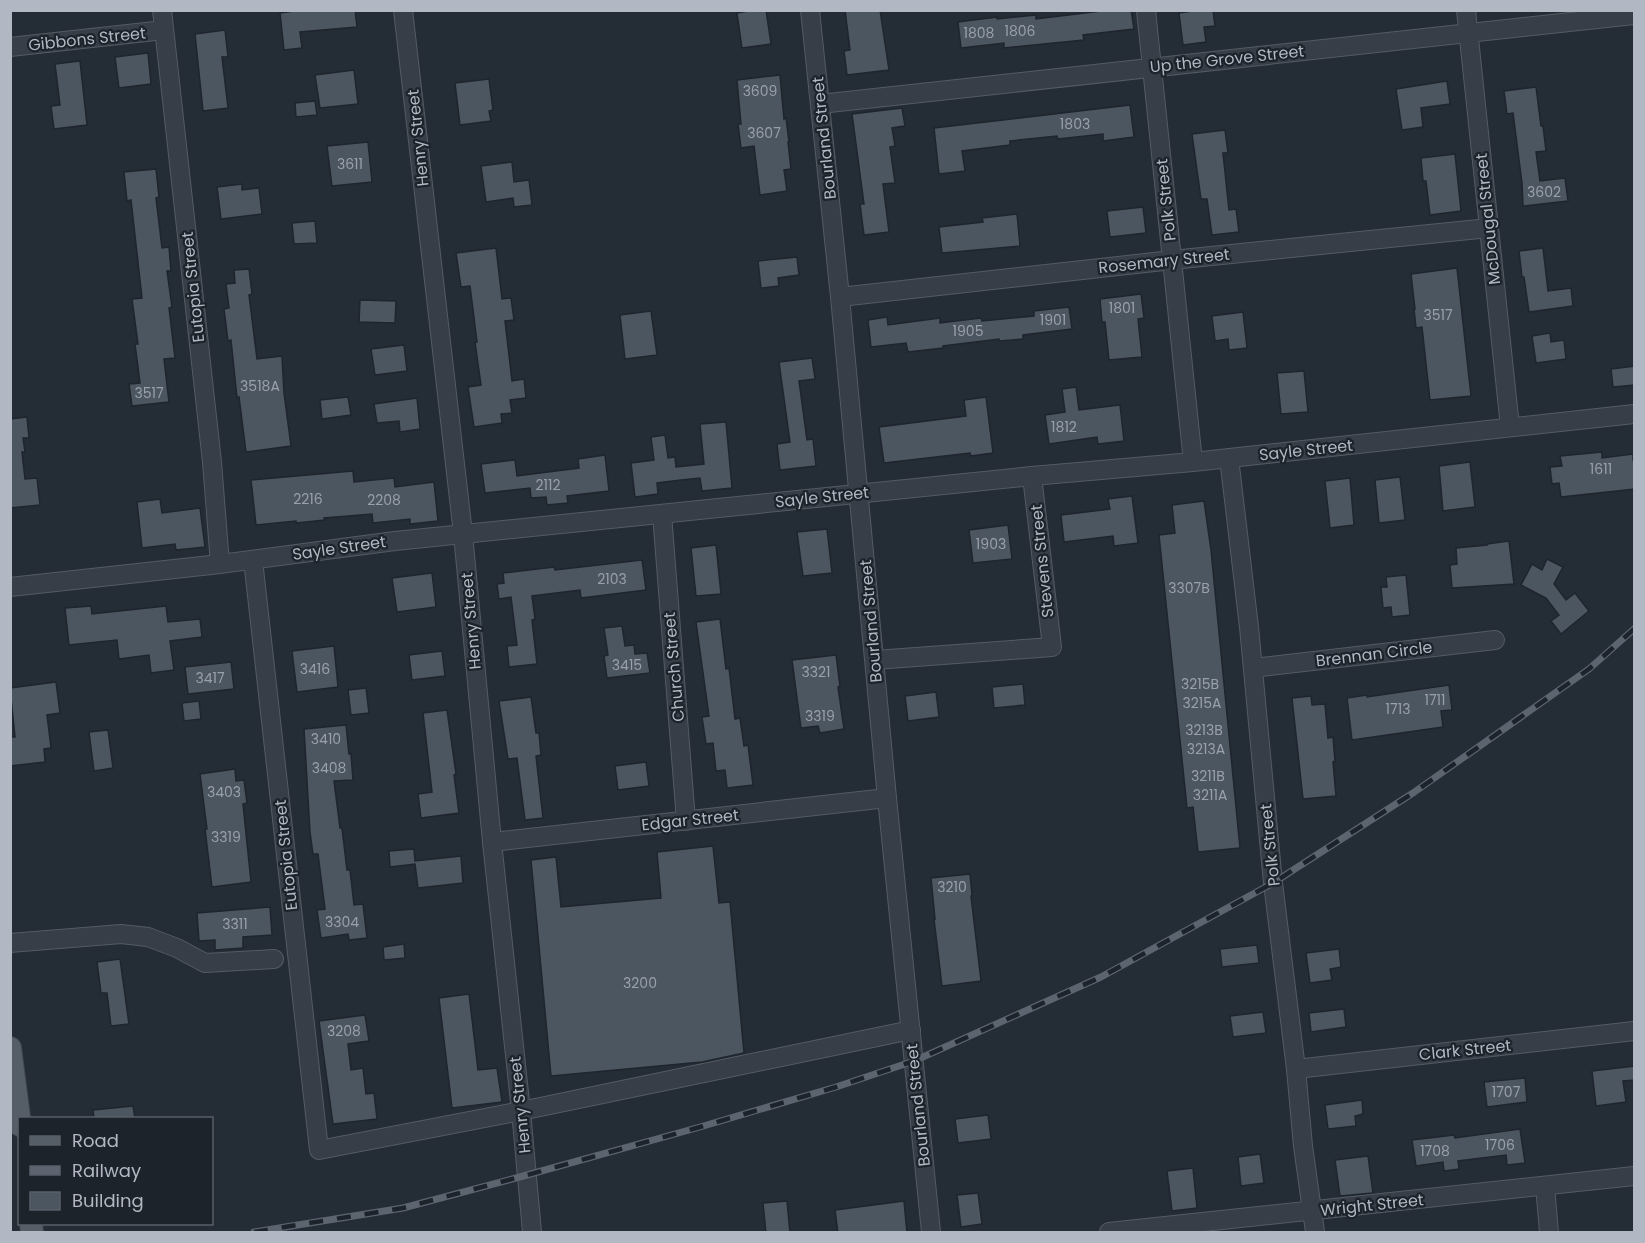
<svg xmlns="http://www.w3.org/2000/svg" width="1645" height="1243" font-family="Poppins,sans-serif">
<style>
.building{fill:#4c5661;stroke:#1e252d;stroke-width:1.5}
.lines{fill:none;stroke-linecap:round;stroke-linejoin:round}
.minor-casing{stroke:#555b64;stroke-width:20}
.major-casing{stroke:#404750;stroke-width:24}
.minor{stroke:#373e47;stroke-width:18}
.major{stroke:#555d67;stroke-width:22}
.rail-casing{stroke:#5b646f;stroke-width:7}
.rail{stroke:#1c232b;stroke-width:4.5;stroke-dasharray:14;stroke-linecap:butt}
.labels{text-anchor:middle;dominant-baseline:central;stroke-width:4.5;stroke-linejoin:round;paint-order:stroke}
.number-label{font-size:14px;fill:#98a0aa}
.street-label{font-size:16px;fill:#b2b8c3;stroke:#1c232b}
</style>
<rect width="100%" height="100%" fill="#242c36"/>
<!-- building -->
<g class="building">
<polygon points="301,10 355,10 357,27 300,32 302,48 284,50 280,13"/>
<polygon points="754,10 766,10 771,44 742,48 737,13"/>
<polygon points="845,10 880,10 889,70 847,75 844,51 850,50"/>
<polygon points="1110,10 1131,10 1134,29 1083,35 1084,40 1004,48 1004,43 961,48 958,22 997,17 997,19 1036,15 1036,19"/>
<polygon points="1200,10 1213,10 1215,26 1204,27 1206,42 1183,45 1179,13"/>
<polygon points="225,30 228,57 222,57 228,108 203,111 195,34"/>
<polygon points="148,53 151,84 119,88 115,57"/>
<polygon points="80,61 87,125 54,129 51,106 60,105 55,64"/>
<polygon points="354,70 358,104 320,108 315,75"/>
<polygon points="780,75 784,119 786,118 789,142 788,142 791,169 784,170 787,191 760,195 754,146 741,148 738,124 741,124 737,80"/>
<polygon points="489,79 493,110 489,111 491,121 460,125 455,83"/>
<polygon points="1447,81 1450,104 1421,108 1423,127 1402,130 1396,89"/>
<polygon points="1536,87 1541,126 1543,126 1546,151 1536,152 1540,181 1565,178 1568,201 1523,206 1522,183 1513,113 1507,114 1504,91"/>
<polygon points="315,101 317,115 296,117 295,103"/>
<polygon points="1130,105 1134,137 1103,141 1103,134 1058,139 1057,136 1010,141 1010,145 962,151 965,171 939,174 934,128"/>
<polygon points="902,108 905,126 892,128 895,146 890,147 895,183 883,184 889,232 864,235 860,204 864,204 852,114"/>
<polygon points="1225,130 1228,153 1223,153 1229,210 1236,209 1239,232 1212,235 1207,199 1201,199 1192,134"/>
<polygon points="368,142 372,182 332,186 327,146"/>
<polygon points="1455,154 1461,211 1430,215 1426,181 1423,181 1421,158"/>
<polygon points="512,162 514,182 529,180 532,205 514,207 513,198 486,202 481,166"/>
<polygon points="156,169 159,197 156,198 162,248 169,247 171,271 167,271 172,307 169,308 175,358 164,359 169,402 132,406 129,384 140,383 135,344 138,344 132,299 142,298 131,200 127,201 124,172"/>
<polygon points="242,184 242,190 259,188 262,214 221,219 217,187"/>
<polygon points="1143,207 1146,233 1110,237 1107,211"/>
<polygon points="1017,214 1020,246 942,253 939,227 983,222 982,218"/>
<polygon points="315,221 317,243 294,244 292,223"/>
<polygon points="496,248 502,299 511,298 514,320 505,321 512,381 524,379 526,398 510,400 512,413 501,414 502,423 474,427 468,387 481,385 475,342 477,342 470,286 461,287 456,253"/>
<polygon points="1543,248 1548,291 1571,288 1573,306 1529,312 1524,277 1522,277 1519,251"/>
<polygon points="797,257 799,275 778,278 779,286 761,288 758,261"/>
<polygon points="1457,268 1471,396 1430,400 1422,327 1416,328 1414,309 1415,309 1411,274"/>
<polygon points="249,269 252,294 249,295 257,359 282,356 284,393 291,446 246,452 239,397 237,398 231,340 228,341 224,309 229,308 226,284 235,283 234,270"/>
<polygon points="1141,294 1144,318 1138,319 1142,357 1109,360 1105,322 1102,322 1100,299"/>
<polygon points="360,300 396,301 395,323 359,322"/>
<polygon points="1069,307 1072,329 1023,335 1023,339 999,341 999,339 943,346 943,348 908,352 906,343 871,347 868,320 887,317 888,325 940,318 940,323 981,318 982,321 1034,316 1034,311"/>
<polygon points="651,311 657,355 625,359 620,315"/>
<polygon points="1243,312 1247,348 1229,350 1228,339 1215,341 1212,316"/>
<polygon points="1550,333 1551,342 1564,340 1566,359 1536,363 1532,336"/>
<polygon points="404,345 407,371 375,375 371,349"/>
<polygon points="812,358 815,379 799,381 807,440 813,439 816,466 780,470 777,444 790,442 779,362"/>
<polygon points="1635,366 1635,385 1613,387 1611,369"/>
<polygon points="1304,371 1308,412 1281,414 1277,373"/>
<polygon points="1076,387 1079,410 1120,405 1124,441 1098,444 1097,437 1049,444 1045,415 1065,412 1062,389"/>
<polygon points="348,397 351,415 322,419 320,400"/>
<polygon points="986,397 993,453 971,456 970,453 884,463 879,427 966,416 964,400"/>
<polygon points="417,398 420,429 400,432 399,421 377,423 374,404"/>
<polygon points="27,417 29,438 23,438 25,452 22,452 25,479 37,478 40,505 10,508 10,419"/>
<polygon points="726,422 732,488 702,491 700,478 681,480 657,483 658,494 635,497 631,463 654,460 651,437 665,435 668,458 675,457 676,467 704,464 700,424"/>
<polygon points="1602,452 1602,458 1633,454 1633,460 1635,460 1635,489 1561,497 1559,483 1552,484 1550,467 1562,466 1560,456"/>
<polygon points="605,455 609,491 567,496 568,503 547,505 546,497 531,498 530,488 485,493 481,464 515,460 517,476 579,468 578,459"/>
<polygon points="1470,462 1475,507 1443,511 1439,466"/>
<polygon points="353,471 354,482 394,478 395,487 434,482 438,521 410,524 410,519 373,523 372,514 324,518 325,520 296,523 296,521 256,525 251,480"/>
<polygon points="1400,477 1405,520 1379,523 1375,480"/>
<polygon points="1350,478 1354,525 1330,528 1325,481"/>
<polygon points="1132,496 1138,543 1114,546 1113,536 1064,542 1061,515 1110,509 1108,499"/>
<polygon points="160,499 162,513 200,508 205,547 176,550 175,544 142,548 137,502"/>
<polygon points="1204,501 1211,550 1240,848 1198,852 1193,807 1187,808 1159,535 1175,533 1172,505"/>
<polygon points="1008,525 1012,559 973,563 969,530"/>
<polygon points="827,529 832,573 803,576 797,532"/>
<polygon points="1509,541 1514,584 1452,588 1450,565 1457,564 1456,548 1487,545 1487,544"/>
<polygon points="716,545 721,594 696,596 691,548"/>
<polygon points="1547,559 1563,567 1554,584 1566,600 1575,593 1589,611 1561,634 1551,621 1559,615 1546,598 1521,585 1532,564 1542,570"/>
<polygon points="642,560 646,590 581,598 580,590 532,596 535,619 532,620 537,664 509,667 507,646 517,645 511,597 499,599 497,584 504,583 503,573 554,567 555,570"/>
<polygon points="432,573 436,607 397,612 392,578"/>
<polygon points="1406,575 1410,615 1392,617 1391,607 1383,608 1381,587 1387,587 1386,577"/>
<polygon points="91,606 92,614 166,606 168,622 200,619 202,637 170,641 174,670 151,673 149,655 119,659 117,640 69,645 65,608"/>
<polygon points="720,619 726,669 729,668 735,719 740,718 744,746 748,745 753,785 727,788 725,770 716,771 713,743 706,744 702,717 709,716 696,622"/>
<polygon points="622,626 625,646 634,645 635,654 647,653 650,673 607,678 604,656 608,655 604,628"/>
<polygon points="334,646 338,687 297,692 292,651"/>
<polygon points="442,651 445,676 412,680 409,655"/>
<polygon points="836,655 840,686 838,687 844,729 820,733 818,726 801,728 792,660"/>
<polygon points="231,662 234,689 188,694 185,667"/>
<polygon points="56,682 60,713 47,715 51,748 44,749 45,762 10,766 10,737 15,737 10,688"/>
<polygon points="1023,684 1025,705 994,708 992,687"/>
<polygon points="1449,685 1452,710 1441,711 1443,727 1352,740 1347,698 1367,695 1367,697"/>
<polygon points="366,688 369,713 351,715 348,690"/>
<polygon points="936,692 939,717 908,721 905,696"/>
<polygon points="1311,696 1312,705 1325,704 1328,738 1333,737 1335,761 1333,762 1336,796 1303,799 1292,698"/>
<polygon points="531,697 536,733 539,733 541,755 536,756 543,818 525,820 517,758 508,759 499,701"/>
<polygon points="199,701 201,719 184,721 182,703"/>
<polygon points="447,710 456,774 454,775 459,813 421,818 418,794 432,792 423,713"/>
<polygon points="346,725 349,754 351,754 353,780 334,781 340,828 342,828 347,870 350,870 354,905 363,904 367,938 349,940 348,934 321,938 317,910 325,909 318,854 313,854 310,832 304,729"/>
<polygon points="108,730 113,768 94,771 89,732"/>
<polygon points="646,762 649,786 618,790 615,766"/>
<polygon points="235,769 236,781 244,780 247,803 243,804 251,882 212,887 205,829 207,829 200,774"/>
<polygon points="713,846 719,903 730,902 744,1053 702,1062 551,1076 531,860 556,857 561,907 661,898 657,852"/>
<polygon points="414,849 415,861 461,856 463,883 418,888 415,864 390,867 389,851"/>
<polygon points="970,874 972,895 971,896 981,981 942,986 934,919 935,919 931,878"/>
<polygon points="270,907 272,935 243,937 243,948 215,950 215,940 199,941 197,913"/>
<polygon points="404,944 405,958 384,960 383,947"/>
<polygon points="1257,945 1259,963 1222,967 1220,949"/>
<polygon points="1339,949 1341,967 1330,969 1332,980 1310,983 1306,953"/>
<polygon points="120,959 129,1024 111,1026 107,993 101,993 97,962"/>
<polygon points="469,994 478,1070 497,1068 502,1102 452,1108 439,998"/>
<polygon points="1344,1009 1346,1027 1311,1032 1309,1013"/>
<polygon points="1263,1012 1266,1033 1233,1037 1230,1016"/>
<polygon points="365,1015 369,1041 348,1044 351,1070 363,1068 366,1094 374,1093 377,1119 333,1124 319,1021"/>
<polygon points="1635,1066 1635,1080 1623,1081 1626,1102 1596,1106 1592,1071"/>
<polygon points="1525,1078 1527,1102 1487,1107 1484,1082"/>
<polygon points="1362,1100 1363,1114 1355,1116 1356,1126 1328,1129 1325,1105"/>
<polygon points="133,1106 135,1119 94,1119 93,1110"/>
<polygon points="988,1115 991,1139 958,1143 955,1119"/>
<polygon points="1520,1129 1525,1163 1507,1165 1506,1155 1458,1161 1459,1169 1444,1171 1443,1162 1416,1166 1412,1140 1454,1135 1455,1138"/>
<polygon points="1260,1154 1264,1183 1241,1186 1238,1157"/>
<polygon points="1368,1156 1373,1193 1340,1196 1335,1160"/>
<polygon points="1193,1168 1197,1208 1172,1211 1167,1171"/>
<polygon points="978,1193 982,1224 961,1227 957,1195"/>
<polygon points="787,1201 790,1233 766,1233 763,1203"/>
<polygon points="904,1201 907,1233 838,1233 835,1210"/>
</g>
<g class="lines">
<defs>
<g id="minor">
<polyline points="162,10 212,462 220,564"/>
<polyline points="403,10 463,534 492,842 521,1111 532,1232"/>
<polyline points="810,10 840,297 887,798 931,1232"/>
<polyline points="1146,10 1193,462"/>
<polyline points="1466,10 1510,427"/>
<polyline points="10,47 164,30"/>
<polyline points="820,104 1634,15"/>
<polyline points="840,297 1172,260 1489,228"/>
<polyline points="1229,458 1249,627 1273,883 1296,1069 1303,1146 1315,1232"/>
<polyline points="662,514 686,821"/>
<polyline points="253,560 319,1150 521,1111 911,1030"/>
<polyline points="10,587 220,564 395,541 1032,476 1193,462 1634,414"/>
<polyline points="875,660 1052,647 1032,476"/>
<polyline points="1253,668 1495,640"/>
<polyline points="492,842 887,798"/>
<polyline points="10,943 121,934 148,937 177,948 205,963 274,959"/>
<polyline points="1296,1069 1634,1031"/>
<polyline points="1545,1186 1549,1232"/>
<polyline points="1109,1232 1634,1176"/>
</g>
<g id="major">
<polyline points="10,1048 20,1125"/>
<polyline points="31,1224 32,1232"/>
</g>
</defs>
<!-- minor casing -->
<use href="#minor" class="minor-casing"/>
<!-- major casing -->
<use href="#major" class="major-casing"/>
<!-- minor -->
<use href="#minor" class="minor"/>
<!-- major -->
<use href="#major" class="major"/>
<defs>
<polyline id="rail" points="254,1232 403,1208 527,1175 700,1127 836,1087 914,1061 1101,977 1273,883 1413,793 1589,669 1634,629"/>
</defs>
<!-- rail casing -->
<use href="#rail" class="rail-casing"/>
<!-- rail -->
<use href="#rail" class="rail"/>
</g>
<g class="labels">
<!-- number labels -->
<g class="number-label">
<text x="1020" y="31">1806</text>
<text x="979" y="33">1808</text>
<text x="760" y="91">3609</text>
<text x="1075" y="124">1803</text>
<text x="764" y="133">3607</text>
<text x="350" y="164">3611</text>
<text x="1544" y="192">3602</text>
<text x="1122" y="308">1801</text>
<text x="1438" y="315">3517</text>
<text x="1053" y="320">1901</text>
<text x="968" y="331">1905</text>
<text x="260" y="386">3518A</text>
<text x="149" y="393">3517</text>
<text x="1064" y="427">1812</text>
<text x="1601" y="469">1611</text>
<text x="548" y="485">2112</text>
<text x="308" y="499">2216</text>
<text x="384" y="500">2208</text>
<text x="991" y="544">1903</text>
<text x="612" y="579">2103</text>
<text x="1189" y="588">3307B</text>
<text x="627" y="665">3415</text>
<text x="315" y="669">3416</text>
<text x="816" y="672">3321</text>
<text x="210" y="678">3417</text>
<text x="1200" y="684">3215B</text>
<text x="1435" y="700">1711</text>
<text x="1202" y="703">3215A</text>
<text x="1398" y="709">1713</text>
<text x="820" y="716">3319</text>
<text x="1204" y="730">3213B</text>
<text x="326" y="739">3410</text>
<text x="1206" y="749">3213A</text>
<text x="329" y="768">3408</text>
<text x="1208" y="776">3211B</text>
<text x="224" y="792">3403</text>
<text x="1210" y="795">3211A</text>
<text x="226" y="837">3319</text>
<text x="952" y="887">3210</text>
<text x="342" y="922">3304</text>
<text x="235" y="924">3311</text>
<text x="640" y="983">3200</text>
<text x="344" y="1031">3208</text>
<text x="1506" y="1092">1707</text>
<text x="1500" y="1145">1706</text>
<text x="1435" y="1151">1708</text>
</g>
<!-- street labels -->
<g class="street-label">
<text transform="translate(87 39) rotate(-6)">Gibbons Street</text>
<text transform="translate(1227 59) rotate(-6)">Up the Grove Street</text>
<text transform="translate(418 138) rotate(-96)">Henry Street</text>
<text transform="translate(824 138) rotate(-96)">Bourland Street</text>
<text transform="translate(1166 200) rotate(-96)">Polk Street</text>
<text transform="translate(1488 219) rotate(-96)">McDougal Street</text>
<text transform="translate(1164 261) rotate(-6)">Rosemary Street</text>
<text transform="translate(193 287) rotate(-96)">Eutopia Street</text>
<text transform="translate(1306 450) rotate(-6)">Sayle Street</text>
<text transform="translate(822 497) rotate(-6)">Sayle Street</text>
<text transform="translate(339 548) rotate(-8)">Sayle Street</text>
<text transform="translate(1042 561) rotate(-96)">Stevens Street</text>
<text transform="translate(471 621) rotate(-95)">Henry Street</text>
<text transform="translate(871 621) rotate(-95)">Bourland Street</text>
<text transform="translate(1374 654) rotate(-7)">Brennan Circle</text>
<text transform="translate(674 667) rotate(-95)">Church Street</text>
<text transform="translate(690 820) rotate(-6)">Edgar Street</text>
<text transform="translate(1270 845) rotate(-96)">Polk Street</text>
<text transform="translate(286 855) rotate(-96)">Eutopia Street</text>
<text transform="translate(1465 1050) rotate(-6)">Clark Street</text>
<text transform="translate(520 1105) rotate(-96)">Henry Street</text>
<text transform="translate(918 1105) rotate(-96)">Bourland Street</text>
<text transform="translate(1372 1205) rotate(-6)">Wright Street</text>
</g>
</g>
<!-- border -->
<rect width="1645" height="1243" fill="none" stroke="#b2b8c3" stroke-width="24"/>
<!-- legend -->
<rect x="18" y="1117" width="195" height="108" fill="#1c232b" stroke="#585f68" stroke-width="1.5"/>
<rect x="30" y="1136" width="30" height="9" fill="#555d67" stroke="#585f68" stroke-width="1.5"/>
<text x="72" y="1147" font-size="18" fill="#b2b8c3">Road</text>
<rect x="30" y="1166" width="30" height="9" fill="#5b646f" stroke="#585f68" stroke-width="1.5"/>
<text x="72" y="1177" font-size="18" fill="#b2b8c3">Railway</text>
<rect x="30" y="1192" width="30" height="18" fill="#4c5661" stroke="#585f68" stroke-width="1.5"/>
<text x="72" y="1207" font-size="18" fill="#b2b8c3">Building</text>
</svg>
